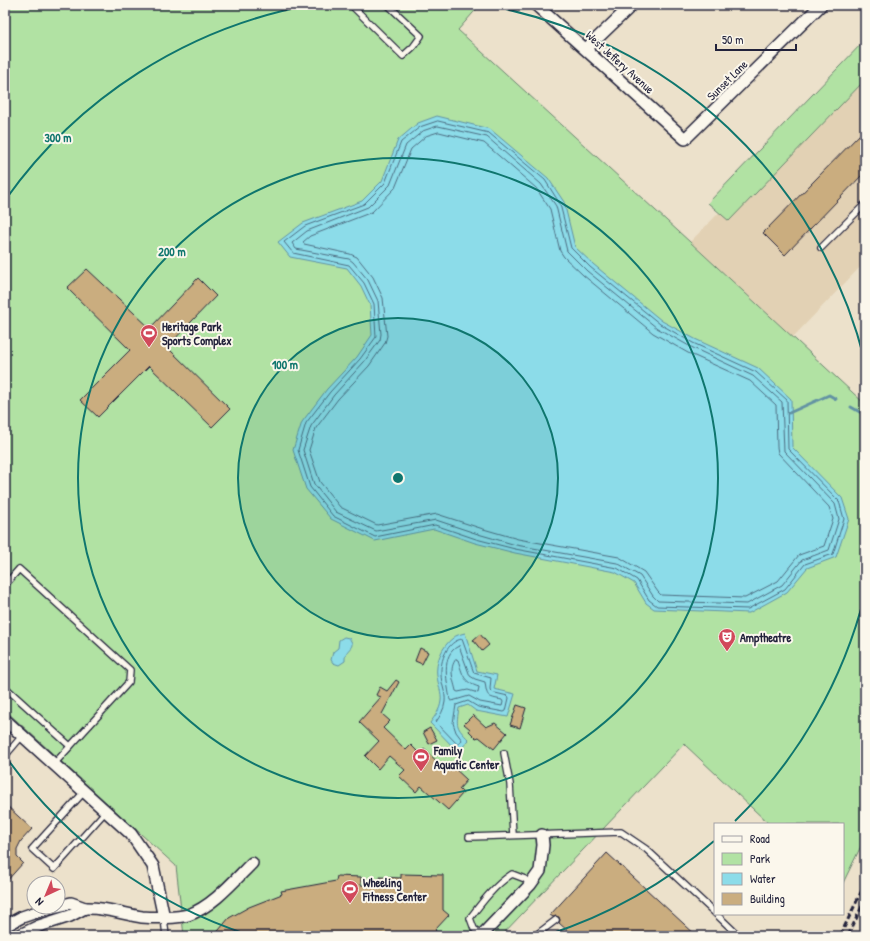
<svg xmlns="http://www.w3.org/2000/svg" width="870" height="941" font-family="'Patrick Hand',sans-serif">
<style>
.built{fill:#e2d1b4}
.green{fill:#b1e2a3;stroke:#6a826f}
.water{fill:#8cdce9;stroke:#6292a3}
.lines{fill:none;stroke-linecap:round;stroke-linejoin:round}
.shore{stroke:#4c6c81;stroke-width:1}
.stream{stroke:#6292a3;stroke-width:3}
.building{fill:#caad7f;stroke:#22223b}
.lane-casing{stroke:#22223b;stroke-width:8}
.street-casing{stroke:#22223b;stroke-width:14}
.lane{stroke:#fbf7ec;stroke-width:5.5}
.street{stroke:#fbf7ec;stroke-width:11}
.rail{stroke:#22223b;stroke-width:3;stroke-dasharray:6 3;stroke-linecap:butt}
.ring{fill:none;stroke:#0f766e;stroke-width:2}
.labels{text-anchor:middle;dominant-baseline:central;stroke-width:4;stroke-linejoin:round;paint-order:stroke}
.street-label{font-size:12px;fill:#22223b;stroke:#fbf7ec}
.poi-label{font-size:12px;font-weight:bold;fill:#22223b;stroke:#fbf7ec;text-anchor:start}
.centre{fill:#0f766e;stroke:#fbf7ec;stroke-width:2}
.ring-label{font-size:12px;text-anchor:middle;font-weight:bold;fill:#0f766e;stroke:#fbf7ec;stroke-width:4;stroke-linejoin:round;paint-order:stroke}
</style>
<rect width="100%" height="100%" fill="#ece1cb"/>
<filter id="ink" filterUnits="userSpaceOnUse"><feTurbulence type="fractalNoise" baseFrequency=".025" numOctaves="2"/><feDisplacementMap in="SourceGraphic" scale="8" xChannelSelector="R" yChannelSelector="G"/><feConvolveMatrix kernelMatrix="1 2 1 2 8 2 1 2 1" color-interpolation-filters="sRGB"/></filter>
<g filter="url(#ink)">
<!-- built -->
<polygon class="built" points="865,66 865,262 793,337 690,242"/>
<!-- green -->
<g class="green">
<polygon points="5,5 433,5 436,8 438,5 480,5 458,30 690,242 865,404 865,838 843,883 843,824 769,824 684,744 501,936 184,936 176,866 5,710 5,546 7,543 5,540"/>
<polygon points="865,40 865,80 729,221 708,203"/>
</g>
<!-- water -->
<g class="water">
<polygon points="437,116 490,129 548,178 564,202 575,247 593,264 662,321 695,339 758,368 791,399 792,447 842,498 849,519 836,557 807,568 787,592 749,613 654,609 646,603 634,583 615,572 515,553 475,543 434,529 375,541 331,519 306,489 293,450 302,422 327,389 357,357 372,335 370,305 361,286 347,268 290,257 278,242 303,223 362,201 382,181 398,140 418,123"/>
<path d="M465,633L477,671L497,675L494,689L515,694L508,717L476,711L468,705L459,708C456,726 456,727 469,740L458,752L430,723C435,716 440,710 441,701C442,692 438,685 437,676C435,663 442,646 453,638C456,635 461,634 465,633Z"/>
<path d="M344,637L349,638C356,647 349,647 346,654C345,656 345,658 345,661L339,665L333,663L331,660L333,652L338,648L339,640Z"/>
</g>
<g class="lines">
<!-- shore -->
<g class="shore">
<polygon points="438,121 489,133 545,180 560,204 571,248 590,267 660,324 693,343 756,372 787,400 788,449 839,501 844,519 833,554 805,564 785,589 748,609 657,606 649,600 637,580 617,568 515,549 476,539 435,525 375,537 333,516 310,487 298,450 306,423 330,392 360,359 376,337 374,304 364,283 349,265 293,253 284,242 305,226 364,204 385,183 401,142 420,127"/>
<polygon points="438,126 487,137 541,184 556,206 567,251 587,271 657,328 691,347 753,376 782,402 784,451 835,504 839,519 829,550 802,560 782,585 747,604 658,601 653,596 640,576 617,563 516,545 478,534 436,520 376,531 336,512 314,484 303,450 311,426 334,395 364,362 380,340 381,334 378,301 368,280 353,262 349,259 296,249 292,243 307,231 368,207 390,185 406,145 423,131"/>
<polygon points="439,132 484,143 536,188 550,209 560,251 564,257 583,275 653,333 688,353 750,381 776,405 777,447 778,453 829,507 833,519 824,546 799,555 778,581 745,598 661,595 658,592 644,572 619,557 518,539 480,528 437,514 377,525 340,507 320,482 309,450 316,428 338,399 369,366 385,343 387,336 383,298 373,277 357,257 350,254 304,244 303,242 310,236 372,212 395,188 411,149 426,136"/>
<path d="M462,639L474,673L491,678L490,689L491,692L508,696L509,698L506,711L504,712L478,707L468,701L456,705L453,723L456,732L462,740L458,745L436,722C440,716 444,710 445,702C446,692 441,684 441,674C440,661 447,641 462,639Z"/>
<path d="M459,646L470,676L475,679L485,682C487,697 487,697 502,700L503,702L502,706L480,702L469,696L452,701L450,700C448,685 439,654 459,646Z"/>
<path d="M456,659L458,660C463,675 463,682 479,687L478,693L468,690L458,692L456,691C454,681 448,669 456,659Z"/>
</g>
<!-- stream -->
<g class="stream">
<polyline points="851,407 865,415"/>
<polyline points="789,413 829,395 836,399"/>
</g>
</g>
<!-- building -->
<g class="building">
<polygon points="865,129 865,172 785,255 763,233"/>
<polygon points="87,269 150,328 198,278 216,296 167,347 230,409 212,427 149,366 98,417 80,400 130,350 67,288"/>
<polygon points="480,634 489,645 482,651 473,640"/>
<polygon points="420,648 428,652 422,664 415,661"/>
<polygon points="396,680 399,682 382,714 390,721 383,728 406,750 411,745 420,754 424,749 446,770 451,765 467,780 459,789 463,793 448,810 421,786 416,792 399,776 405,770 389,756 378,769 365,756 379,741 359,722 381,697 376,695 380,687 387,691"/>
<polygon points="517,705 526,708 520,728 510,725"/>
<polygon points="473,715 486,727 495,723 507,733 494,749 479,737 476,738 469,731 470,729 464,724"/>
<polygon points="430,728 437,740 429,744 423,732"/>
<polygon points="5,804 32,829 21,841 17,849 17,857 23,863 5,883"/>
<polygon points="607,853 697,936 565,936 569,932 559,923 560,920 559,917 556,916 553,917 550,915"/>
<polygon points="401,874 443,875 443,910 449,915 435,930 441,936 214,936 229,918 249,907 282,894 281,891 336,881 337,876 361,877 361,885 380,885 380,877 401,878"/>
</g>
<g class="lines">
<defs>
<g id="lane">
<polyline points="351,5 403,56 413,47 421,36 388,5"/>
<polyline points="821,248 865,204"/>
<polyline points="5,585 19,569 130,670 129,682 54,764"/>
<polyline points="5,687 70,746"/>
<polyline points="504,753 510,784 513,835"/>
<polyline points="5,756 22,736"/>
<polyline points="84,792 32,849 54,869 106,811"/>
<polyline points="469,837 621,832 646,849 715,913"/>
<polyline points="716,914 739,936"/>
<polyline points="164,918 166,936"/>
<path d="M483,935L474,929L470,918C482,902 495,885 512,874L525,879L530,885"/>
<polyline points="536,935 556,920"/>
</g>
<g id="street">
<polyline points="536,5 685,139 821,5"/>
<polyline points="586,49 632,5"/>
<polyline points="5,720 131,834 153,866 164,918"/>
<path d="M85,908C105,907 123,914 142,917C154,918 178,918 188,915C212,907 234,881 252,863"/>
<polyline points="5,926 22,917 51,907"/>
<polyline points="18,936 39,926 70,916 85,908 71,903 58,906"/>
<polyline points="481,936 530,885 540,871 543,845 542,835"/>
</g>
</defs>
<!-- lane casing -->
<use href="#lane" class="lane-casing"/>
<!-- street casing -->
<use href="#street" class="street-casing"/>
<!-- lane -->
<use href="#lane" class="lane"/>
<!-- street -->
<use href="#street" class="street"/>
<!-- rail -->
<g class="rail">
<polyline points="840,936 865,884"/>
<polyline points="848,936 865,900"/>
</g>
</g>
</g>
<!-- distance rings -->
<circle cx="398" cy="478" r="160" fill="#0f766e" fill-opacity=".12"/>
<g class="ring">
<circle cx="398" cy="478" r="160"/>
<circle cx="398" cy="478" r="320"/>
<path d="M865 594A481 481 0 0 1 735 821M714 841A481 481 0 0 1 547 935M249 935A481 481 0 0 1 6 757M6 199A481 481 0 0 1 310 5M486 5A481 481 0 0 1 865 362"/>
</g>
<!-- icons -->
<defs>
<symbol id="stadium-pin" viewBox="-11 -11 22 30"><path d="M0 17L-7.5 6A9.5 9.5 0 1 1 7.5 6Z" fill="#d1495b" stroke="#fbf7ec"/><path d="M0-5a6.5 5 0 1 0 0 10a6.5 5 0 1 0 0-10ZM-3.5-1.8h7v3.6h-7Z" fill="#fff"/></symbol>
<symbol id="theatre-pin" viewBox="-11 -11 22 30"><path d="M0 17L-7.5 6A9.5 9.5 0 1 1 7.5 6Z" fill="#d1495b" stroke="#fbf7ec"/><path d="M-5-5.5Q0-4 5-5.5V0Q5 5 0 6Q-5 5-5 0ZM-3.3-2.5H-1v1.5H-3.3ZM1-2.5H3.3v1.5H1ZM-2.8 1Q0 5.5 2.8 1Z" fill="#fff"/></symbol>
</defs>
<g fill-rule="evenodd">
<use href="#stadium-pin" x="139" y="323" width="20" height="27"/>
<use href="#theatre-pin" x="717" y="627" width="20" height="27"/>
<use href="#stadium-pin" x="411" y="747" width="20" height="27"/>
<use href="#stadium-pin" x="340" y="879" width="20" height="27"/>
</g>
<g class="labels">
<!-- street labels -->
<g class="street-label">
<text transform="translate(620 62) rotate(42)">West Jeffery Avenue</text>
<text transform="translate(727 80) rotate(-45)">Sunset Lane</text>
</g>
<!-- poi labels -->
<g class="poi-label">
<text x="162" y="326">Heritage Park<tspan x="162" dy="14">Sports Complex</tspan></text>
<text x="740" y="637">Amptheatre</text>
<text x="434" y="750">Family<tspan x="434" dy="14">Aquatic Center</tspan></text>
<text x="363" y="882">Wheeling<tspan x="363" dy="14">Fitness Center</tspan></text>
</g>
</g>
<circle cx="398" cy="478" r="6" class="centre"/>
<g class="ring-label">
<text x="58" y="142">300 m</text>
<text x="172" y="256">200 m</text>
<text x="285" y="369">100 m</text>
</g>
<!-- margin -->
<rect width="870" height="941" fill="none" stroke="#fbf7ec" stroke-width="20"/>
<rect x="10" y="10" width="850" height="921" fill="none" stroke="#22223b" stroke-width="1.5" filter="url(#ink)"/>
<!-- legend -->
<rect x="714" y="823" width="130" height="92" fill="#fbf7ec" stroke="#a4a2a5"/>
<rect x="722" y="836" width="20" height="6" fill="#fbf7ec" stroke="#a4a2a5"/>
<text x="750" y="843" font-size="12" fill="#22223b">Road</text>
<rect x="722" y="853" width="20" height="12" fill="#b1e2a3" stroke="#a4a2a5"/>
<text x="750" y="863" font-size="12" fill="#22223b">Park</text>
<rect x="722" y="873" width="20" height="12" fill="#8cdce9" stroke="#a4a2a5"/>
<text x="750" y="883" font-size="12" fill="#22223b">Water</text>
<rect x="722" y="893" width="20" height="12" fill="#caad7f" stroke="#a4a2a5"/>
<text x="750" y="903" font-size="12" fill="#22223b">Building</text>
<!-- north arrow -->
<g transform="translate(46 895) rotate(224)"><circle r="19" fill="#fbf7ec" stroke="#a4a2a5"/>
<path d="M0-3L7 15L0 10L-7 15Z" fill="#d1495b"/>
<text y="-6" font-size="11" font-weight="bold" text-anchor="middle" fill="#22223b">N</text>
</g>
<!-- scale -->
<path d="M716 44v6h80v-6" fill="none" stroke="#22223b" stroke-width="2"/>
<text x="722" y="44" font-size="12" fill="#22223b" stroke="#fbf7ec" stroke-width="3" paint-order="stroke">50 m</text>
</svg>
